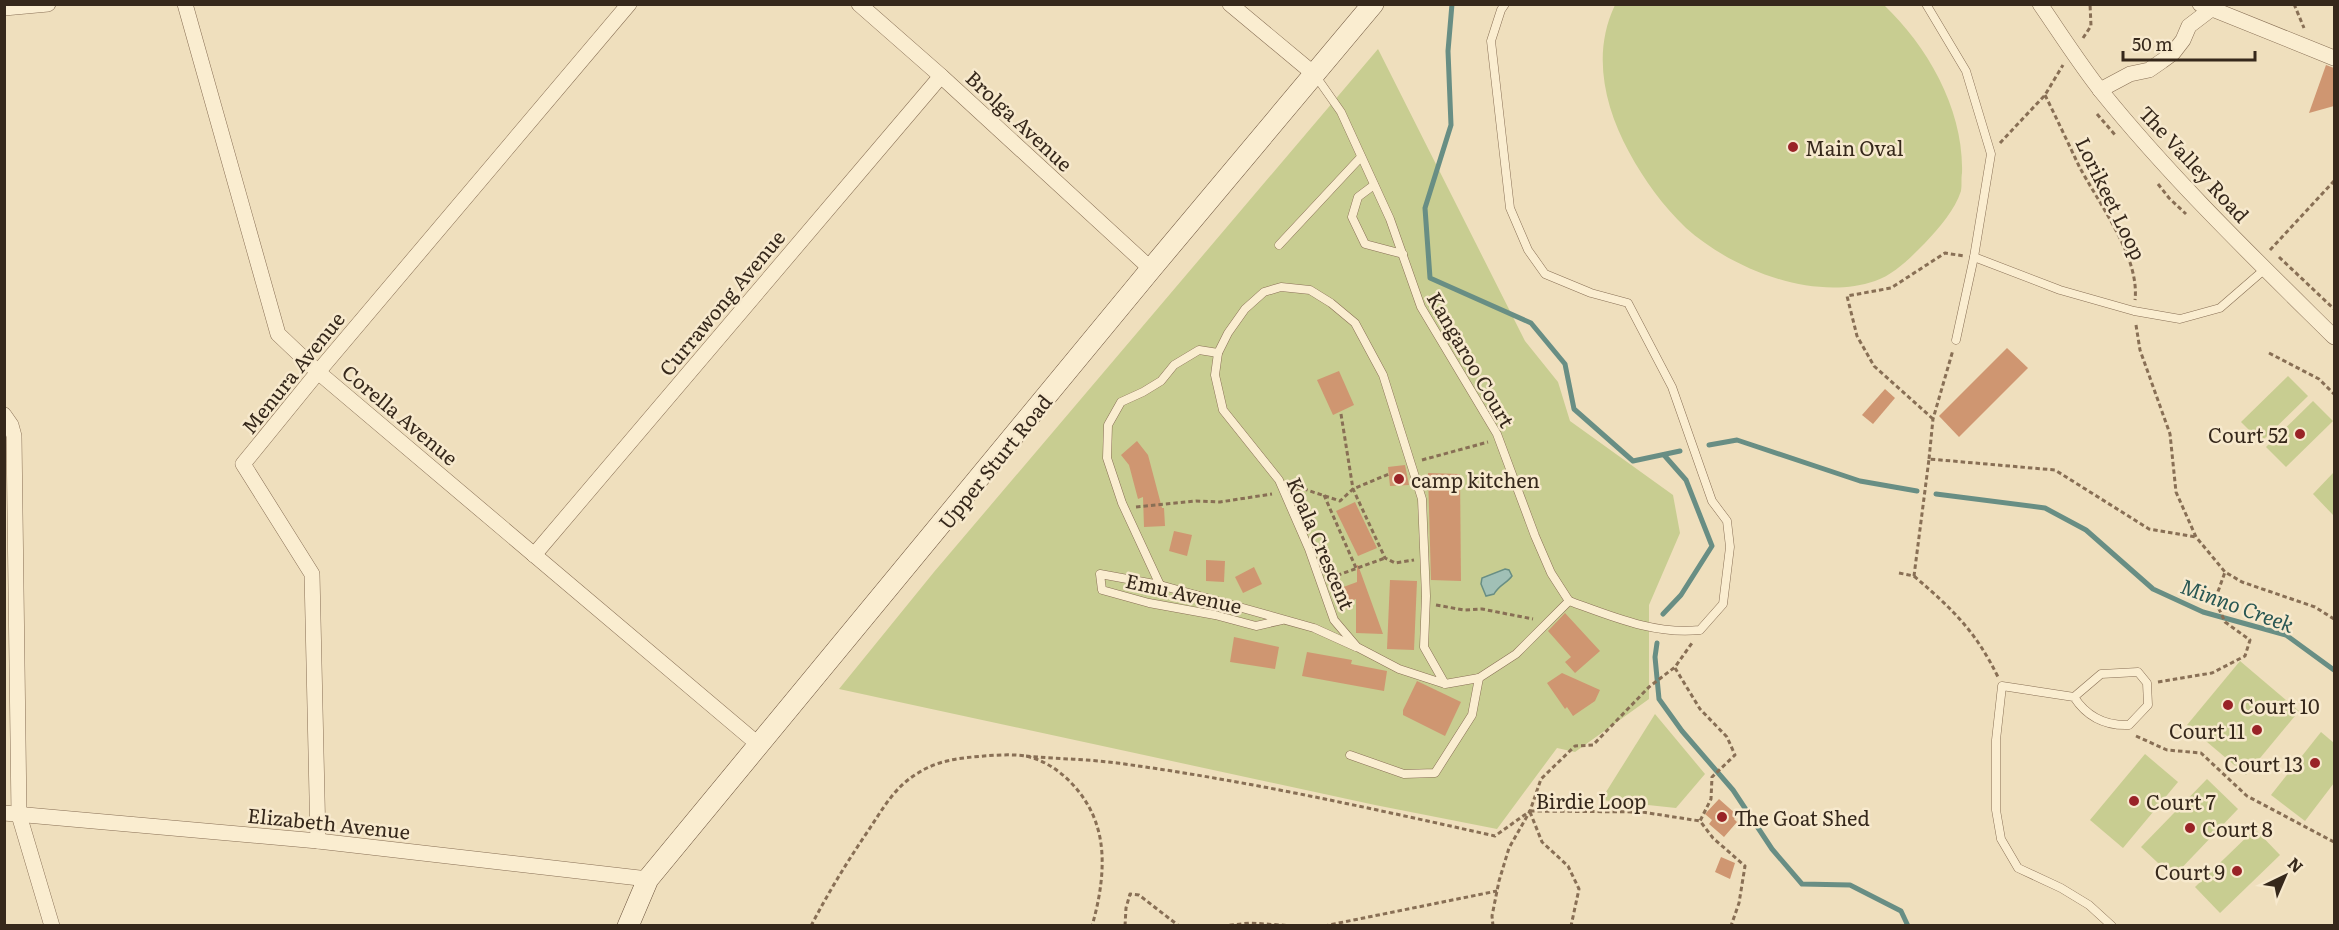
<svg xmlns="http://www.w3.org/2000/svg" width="2339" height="930" font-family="Literata,serif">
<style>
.green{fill:#c8cd91}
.water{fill:#a1c0b6;stroke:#688e84;stroke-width:1.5}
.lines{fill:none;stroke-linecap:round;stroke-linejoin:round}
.stream{stroke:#688e84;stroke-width:5}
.building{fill:#cf9671}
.service-casing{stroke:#886f55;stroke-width:9}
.minor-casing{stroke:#886f55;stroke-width:16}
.secondary-casing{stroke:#695039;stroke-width:22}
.path{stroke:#886f55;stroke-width:3;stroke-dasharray:4.5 3;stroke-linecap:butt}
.service{stroke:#faedd0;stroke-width:8}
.minor{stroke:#faedd0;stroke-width:15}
.secondary{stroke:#faedd0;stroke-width:21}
.poi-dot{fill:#992327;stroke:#f7e9cd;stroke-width:2}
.labels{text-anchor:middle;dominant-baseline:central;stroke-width:5;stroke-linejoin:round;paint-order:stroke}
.street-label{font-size:20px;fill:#36281b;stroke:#f7e9cd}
.poi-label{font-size:20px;fill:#36281b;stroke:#f7e9cd;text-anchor:start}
.water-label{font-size:21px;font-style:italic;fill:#295753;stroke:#f7e9cd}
</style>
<rect width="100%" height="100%" fill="#efdfbd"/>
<!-- green -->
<g class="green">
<path d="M1615,5H1884C1928,47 1964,110 1962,173C1961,178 1962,185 1961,191C1955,210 1939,228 1925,243C1910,258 1895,274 1875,281C1813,302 1732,269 1686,228C1663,206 1644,180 1629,152C1604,106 1592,53 1615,5Z"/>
<polygon points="1378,49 1525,341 1558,382 1570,421 1673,495 1680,533 1649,605 1649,699 1575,752 1557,748 1497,829 1375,805 839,689 934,572"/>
<polygon points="2288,376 2308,396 2261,442 2241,422"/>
<polygon points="2313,401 2333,421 2286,467 2266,447"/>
<polygon points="2334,472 2334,516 2313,494"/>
<polygon points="2240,661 2299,711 2246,775 2187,725"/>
<polygon points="1655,714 1705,774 1676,808 1601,800"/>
<polygon points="2321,732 2334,743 2334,783 2305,821 2271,795"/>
<polygon points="2145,754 2178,782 2123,848 2090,820"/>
<polygon points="2207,779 2238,809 2173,877 2141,847"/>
<polygon points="2255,829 2280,855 2220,913 2195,887"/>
</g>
<!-- water -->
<path class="water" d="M1505,569L1509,570L1512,576C1507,583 1499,585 1494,594L1486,596L1481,584L1482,578Z"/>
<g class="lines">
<!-- stream -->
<g class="stream">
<polyline points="1452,4 1448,51 1451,125 1425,208 1430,278 1531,323 1565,364 1574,409 1633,461 1680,451"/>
<polyline points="1709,445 1737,440 1860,481 1917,491"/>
<polyline points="1936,494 2045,508 2086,530 2153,589 2203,612 2286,635 2334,670"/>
<polyline points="1663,614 1681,595 1712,546 1686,480 1664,455"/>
<polyline points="1657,643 1655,657 1659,699 1682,731 1733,790 1772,849 1802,884 1850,885 1901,911 1908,926"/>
</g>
</g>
<!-- building -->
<g class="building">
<polygon points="2326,65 2334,68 2334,106 2309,113"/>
<polygon points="2007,348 2028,368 1959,437 1939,416"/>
<polygon points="1339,371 1354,405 1333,415 1317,380"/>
<polygon points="1885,389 1895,398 1873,424 1862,415"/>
<polygon points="1137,441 1148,455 1162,508 1164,508 1165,526 1144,527 1143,497 1138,499 1129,465 1121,455"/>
<polygon points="1405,465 1409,485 1390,486 1388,467"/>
<polygon points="1428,473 1460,474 1461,581 1431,580"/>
<polygon points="1355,502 1377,548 1358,556 1336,511"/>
<polygon points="1174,531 1192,535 1187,556 1169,551"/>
<polygon points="1206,560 1225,561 1224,582 1206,581"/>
<polygon points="1357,565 1358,565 1383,634 1356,633 1356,599 1344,604 1338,589 1357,582"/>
<polygon points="1254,567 1262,584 1243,593 1235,577"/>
<polygon points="1390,580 1417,581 1414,650 1387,649"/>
<polygon points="1565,613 1600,651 1575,673 1565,662 1571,657 1548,631"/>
<polygon points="1234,637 1279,647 1275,669 1230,662"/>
<polygon points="1307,652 1352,660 1351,664 1387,671 1384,691 1302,676"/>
<polygon points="1562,673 1600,690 1595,701 1573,716 1567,707 1565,709 1547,683"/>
<polygon points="1417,681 1461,702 1445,736 1403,715 1403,710"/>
<polygon points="1719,799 1737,815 1734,819 1737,822 1724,837 1709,824 1712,820 1705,814"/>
<polygon points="1721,857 1735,863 1730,879 1715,872"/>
</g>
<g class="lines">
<defs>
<g id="service">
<path d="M1505,4L1501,10L1491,41L1510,208L1528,250L1545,274L1591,293L1628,303L1672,387L1712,501L1727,521L1730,547L1723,604L1700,630C1654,635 1611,616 1569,601"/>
<polyline points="1926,4 1966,71 1991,154 1974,257 1956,340"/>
<polyline points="1315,75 1341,112 1390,219 1421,307 1497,434 1535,536 1551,573 1569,601"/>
<polyline points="1374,185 1358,197 1352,217 1365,244 1403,254"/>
<polyline points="1279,245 1361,157"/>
<polyline points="1974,257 2060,290 2134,311 2180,319 2220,308 2265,269"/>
<polyline points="1160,585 1122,503 1107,458 1108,425 1121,402 1143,392 1161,381 1174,365 1199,350 1218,353"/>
<polyline points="1282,620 1256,626 1215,615 1149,603 1102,590 1100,574 1160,585 1314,628 1356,647"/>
<polyline points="1445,684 1424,647 1426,596 1422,499 1383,375 1355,323 1331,303 1310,290 1281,287 1264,292 1245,309 1228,333 1218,353 1215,375 1223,410 1279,480 1309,549 1334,620 1357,647 1399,669 1445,684 1479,678 1516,654 1569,601"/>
<path d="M2074,697L2101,674L2138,672L2147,683L2148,705L2129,725C2105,726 2087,717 2074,697L2002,686L1996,740V810L2001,839L2018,868L2061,888L2089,905L2112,926"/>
<polyline points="1350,755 1404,774 1435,773 1472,715 1479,678"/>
</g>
<g id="minor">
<polyline points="185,4 278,334 318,372 759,745"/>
<polyline points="859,4 941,76 1151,269"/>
<polyline points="1230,4 1314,74"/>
<path d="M2040,4C2060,33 2079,63 2101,91C2172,179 2254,258 2334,337"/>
<polyline points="2200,4 2334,58"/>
<polyline points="4,8 48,4"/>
<polyline points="2100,90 2130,74 2149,70 2162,61 2173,53 2183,40 2189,26 2210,10"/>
<polyline points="4,415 11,425 14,436 19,815 52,926"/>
<polyline points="534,555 941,76"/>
<polyline points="4,813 318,841 648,879"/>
<polyline points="318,841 312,574 243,464 318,372 629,4"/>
</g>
<polyline id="secondary" points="628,926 648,879 1151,269 1373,4"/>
</defs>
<!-- service casing -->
<use href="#service" class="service-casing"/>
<!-- minor casing -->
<use href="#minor" class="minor-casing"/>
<!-- secondary casing -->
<use href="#secondary" class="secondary-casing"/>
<!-- path -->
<g class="path">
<polyline points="2294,4 2304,28"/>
<polyline points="2083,38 2091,26 2090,4"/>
<path d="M2045,95C2057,119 2068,143 2079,166C2099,204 2140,257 2135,300"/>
<polyline points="2097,114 2116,136"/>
<polyline points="2000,143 2045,95 2063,65"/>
<polyline points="2158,184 2169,198 2186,214"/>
<polyline points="2270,250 2334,181"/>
<polyline points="2279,257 2334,309"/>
<polyline points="2136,325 2140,350 2170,434 2176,492 2196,537 2225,572 2242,582 2315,607 2334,619"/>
<polyline points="2269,353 2319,379 2334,394"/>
<polyline points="1341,414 1353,489 1385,558 1395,563 1414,560"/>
<polyline points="1933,419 1874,366 1857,336 1847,296 1891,288 1945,253 1964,256"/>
<polyline points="1929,459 1933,419 1953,350"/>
<polyline points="1422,460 1488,442"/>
<polyline points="1296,489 1301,488 1340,501 1353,489 1389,474"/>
<polyline points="1324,495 1356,568"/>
<polyline points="1136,507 1196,501 1220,502 1272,494"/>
<polyline points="1899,573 1914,576 1929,459 2055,470 2149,529 2196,537"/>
<path d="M1914,576C1952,609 1975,630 1998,677"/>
<polyline points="1330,578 1385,558"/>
<polyline points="1436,605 1464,610 1482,609 1533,619"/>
<polyline points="1675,668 1700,709 1727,737 1735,755 1712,777 1711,799 1700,821 1713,838 1745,866 1739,903 1731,926"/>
<polyline points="2158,682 2212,673 2245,656 2250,640 2225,622 2215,600 2225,572"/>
<polyline points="2136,736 2167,750 2201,753 2247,796 2334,842"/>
<path d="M1026,756C1056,759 1087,759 1117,763C1244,780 1370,808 1495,836L1530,811"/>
<polyline points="1530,811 1642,812 1700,821"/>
<polyline points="1530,812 1542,842 1568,866 1579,889 1571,926"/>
<path d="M811,926C828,893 847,862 868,831C882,810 895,786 918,773C938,760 960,758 984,756C997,755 1012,754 1025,756C1058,762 1088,795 1097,826C1107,857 1101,895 1092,926"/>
<polyline points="1125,926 1126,908 1130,894 1139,895 1179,926"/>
<polyline points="1222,926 1250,923 1295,926"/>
<polyline points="1324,926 1497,891"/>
<polyline points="1493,926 1492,916 1499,881 1509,848 1530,811 1541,779 1575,746 1593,745 1649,687 1675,667 1692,643"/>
</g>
<!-- service -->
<use href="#service" class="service"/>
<!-- minor -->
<use href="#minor" class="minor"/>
<!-- secondary -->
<use href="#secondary" class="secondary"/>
</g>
<!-- markers -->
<g class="poi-dot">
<circle cx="1793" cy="147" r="6"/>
<circle cx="2300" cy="434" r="6"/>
<circle cx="1399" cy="479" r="6"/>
<circle cx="2228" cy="705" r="6"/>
<circle cx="2257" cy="730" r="6"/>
<circle cx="2315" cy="763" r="6"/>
<circle cx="2134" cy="801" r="6"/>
<circle cx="1722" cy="817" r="6"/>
<circle cx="2190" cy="828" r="6"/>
<circle cx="2237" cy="871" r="6"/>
</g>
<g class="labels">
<!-- street labels -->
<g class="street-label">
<text transform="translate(1020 120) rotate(43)">Brolga Avenue</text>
<text transform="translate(2195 163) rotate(47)">The Valley Road</text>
<text transform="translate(2112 198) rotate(64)">Lorikeet Loop</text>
<text transform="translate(721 302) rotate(-50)">Currawong Avenue</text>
<text transform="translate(1472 359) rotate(60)">Kangaroo Court</text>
<text transform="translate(292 372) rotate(-51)">Menura Avenue</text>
<text transform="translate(401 414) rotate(40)">Corella Avenue</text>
<text transform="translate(994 461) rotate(-51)">Upper Sturt Road</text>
<text transform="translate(1322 543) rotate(67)">Koala Crescent</text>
<text transform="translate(1184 592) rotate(13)">Emu Avenue</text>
<text x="1591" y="800">Birdie Loop</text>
<text transform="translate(329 822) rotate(6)">Elizabeth Avenue</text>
</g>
<!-- poi labels -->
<g class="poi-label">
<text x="1805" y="147">Main Oval</text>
<text x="2288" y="434" text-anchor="end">Court 52</text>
<text x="1411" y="479">camp kitchen</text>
<text x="2240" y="705">Court 10</text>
<text x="2245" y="730" text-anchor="end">Court 11</text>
<text x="2303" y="763" text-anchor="end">Court 13</text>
<text x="2146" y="801">Court 7</text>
<text x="1734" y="817">The Goat Shed</text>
<text x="2202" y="828">Court 8</text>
<text x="2225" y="871" text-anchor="end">Court 9</text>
</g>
<!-- water labels -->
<g class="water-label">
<text transform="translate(2238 604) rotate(20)">Minno Creek</text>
</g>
</g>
<!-- border -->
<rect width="2339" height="930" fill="none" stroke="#36281b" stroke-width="12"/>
<!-- north arrow -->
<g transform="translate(2285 876) rotate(44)" stroke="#f7e9cd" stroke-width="4.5" paint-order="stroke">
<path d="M0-4.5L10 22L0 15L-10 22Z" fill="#36281b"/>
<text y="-9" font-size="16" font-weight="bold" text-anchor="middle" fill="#36281b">N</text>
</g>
<!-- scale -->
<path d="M2123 51v9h132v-9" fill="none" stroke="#36281b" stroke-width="3"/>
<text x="2132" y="51" font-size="18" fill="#36281b" stroke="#f7e9cd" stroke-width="4.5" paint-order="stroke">50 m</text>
</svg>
